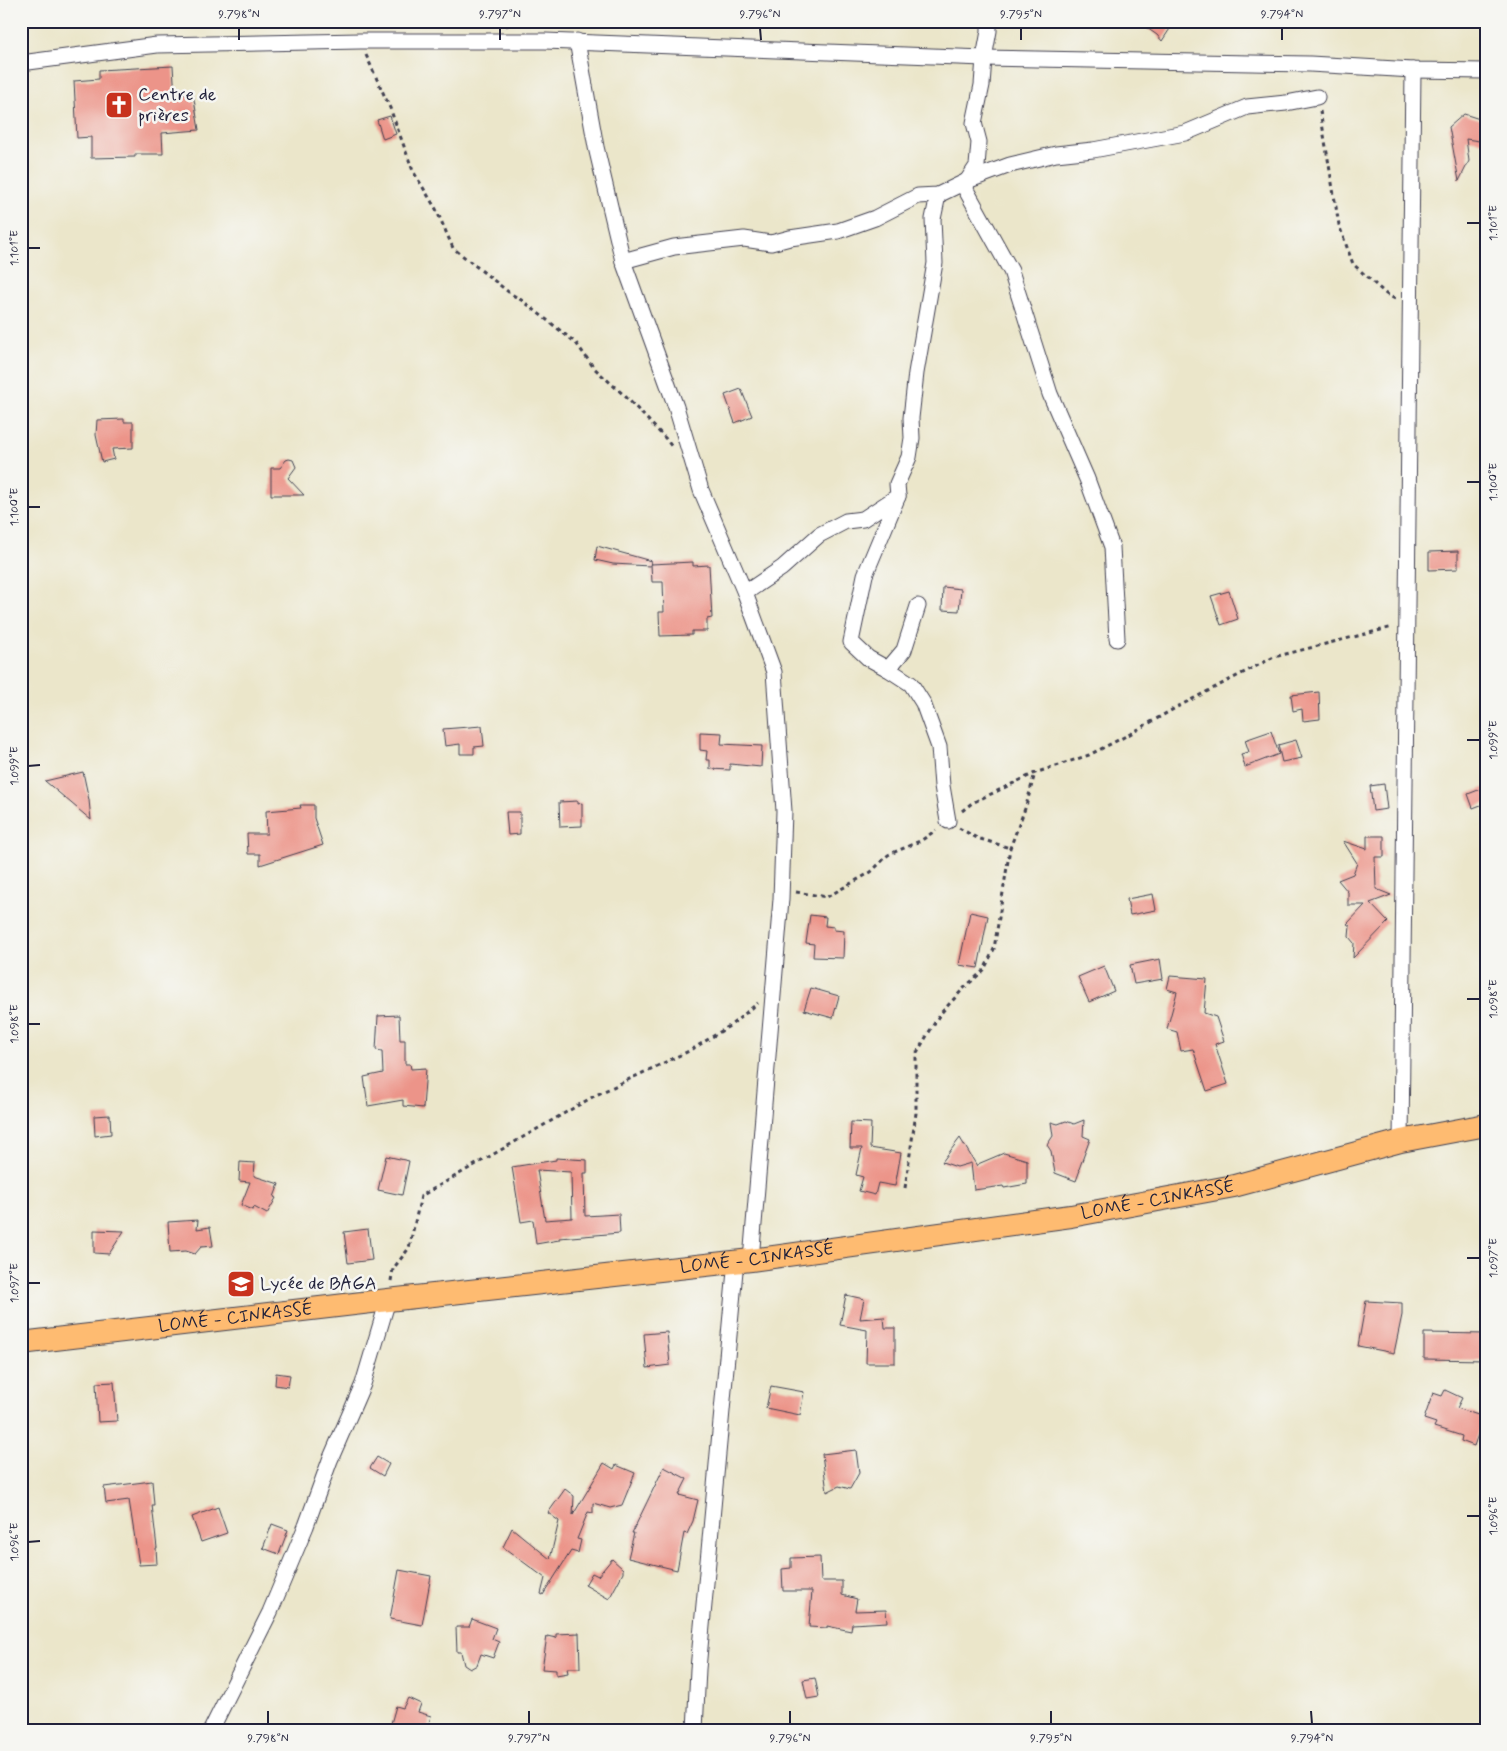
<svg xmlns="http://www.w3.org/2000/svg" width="1507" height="1751" font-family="Mynerve,sans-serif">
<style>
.building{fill:#ec9489;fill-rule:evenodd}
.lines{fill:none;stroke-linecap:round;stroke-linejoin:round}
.minor-casing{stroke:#403f50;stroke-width:17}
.highway-casing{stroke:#403f50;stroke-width:24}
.path{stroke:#403f50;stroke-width:3;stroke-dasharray:4 4;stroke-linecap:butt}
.minor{stroke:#fff;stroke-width:15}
.highway{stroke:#febb71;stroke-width:22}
.ticks{fill:none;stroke:#22223b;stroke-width:2}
.labels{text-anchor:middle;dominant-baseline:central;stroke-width:5;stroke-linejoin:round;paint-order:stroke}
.poi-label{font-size:18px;fill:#22223b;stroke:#f6f6f2;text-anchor:start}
.street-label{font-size:18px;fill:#22223b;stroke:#f6f6f2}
.neatline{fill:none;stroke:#22223b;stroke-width:2}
.ticks-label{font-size:12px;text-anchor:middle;fill:#22223b}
</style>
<rect width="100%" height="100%" fill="#f6f6f2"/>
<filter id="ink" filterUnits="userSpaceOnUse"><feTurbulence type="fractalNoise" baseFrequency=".02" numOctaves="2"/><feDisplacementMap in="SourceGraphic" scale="10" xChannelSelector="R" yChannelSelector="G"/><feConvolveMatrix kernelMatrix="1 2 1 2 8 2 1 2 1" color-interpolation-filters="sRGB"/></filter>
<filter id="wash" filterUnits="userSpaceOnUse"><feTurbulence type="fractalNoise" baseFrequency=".0096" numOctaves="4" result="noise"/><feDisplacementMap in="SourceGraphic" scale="20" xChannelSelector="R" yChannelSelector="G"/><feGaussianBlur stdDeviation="1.12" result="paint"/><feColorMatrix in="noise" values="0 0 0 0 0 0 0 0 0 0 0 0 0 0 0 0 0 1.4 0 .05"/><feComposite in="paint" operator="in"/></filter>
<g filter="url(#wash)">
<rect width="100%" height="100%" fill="#ebe6ca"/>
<g id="blocks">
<!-- building -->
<g class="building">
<polygon points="1137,21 1175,21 1162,41 1157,35"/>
<polygon points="173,66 175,96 193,93 199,130 162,133 163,154 135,154 135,157 91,158 91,137 77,138 74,81 99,79 99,70"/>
<polygon points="1464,114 1486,121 1486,142 1466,139 1469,161 1459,181 1449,127"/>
<polygon points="390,116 396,134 383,139 377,120"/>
<polygon points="741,389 752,416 735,423 725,395"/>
<polygon points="124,419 124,422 133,422 133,448 112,449 114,459 102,462 96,435 97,420"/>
<polygon points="289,459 293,460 296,467 288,478 304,495 271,495 271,468 280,468 286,460"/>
<polygon points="597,546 651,561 650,566 613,564 595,560"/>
<polygon points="1458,551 1458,569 1429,570 1429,552"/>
<polygon points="693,562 693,566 709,565 712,618 707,619 707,631 692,631 692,635 660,636 659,612 664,612 663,582 652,582 651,564"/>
<polygon points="943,587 961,589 959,611 942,610"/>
<polygon points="1229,591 1238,619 1221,625 1211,596"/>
<polygon points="1319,692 1320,719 1303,721 1302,709 1293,711 1291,695"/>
<polygon points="482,726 484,746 474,747 474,754 460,754 460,744 445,746 443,729"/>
<polygon points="1271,731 1279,754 1245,767 1241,754 1249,752 1245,740"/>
<polygon points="700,732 722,733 721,744 762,746 761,767 730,764 730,770 710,769 710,760 706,760 707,751 700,750"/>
<polygon points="1296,740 1302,758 1282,762 1278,745"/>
<polygon points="83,772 89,800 91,820 45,781"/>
<polygon points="1384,784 1387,809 1373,811 1370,786"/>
<polygon points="1486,787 1486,803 1473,808 1468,794"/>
<polygon points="578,801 578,804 582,803 582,826 560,827 559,802"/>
<polygon points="300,805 314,805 314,818 323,845 260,865 260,854 248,854 247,834 267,834 266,811 301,808"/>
<polygon points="506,812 520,812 520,834 508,835"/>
<polygon points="1367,836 1384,836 1384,857 1375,857 1376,889 1391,895 1370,903 1388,922 1353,958 1354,943 1349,937 1350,926 1347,924 1365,905 1348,905 1348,892 1338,880 1353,874 1357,863 1343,841 1367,849"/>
<polygon points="1153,894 1156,910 1130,915 1127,899"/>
<polygon points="970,912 988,916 978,968 959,965"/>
<polygon points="810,915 826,917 825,926 834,927 834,930 844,931 843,958 813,957 814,944 806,943"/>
<polygon points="1160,959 1163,979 1134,984 1130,965"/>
<polygon points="1104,966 1114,991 1089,1002 1078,977"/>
<polygon points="1170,976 1207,979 1204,1013 1216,1017 1224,1041 1215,1044 1228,1084 1207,1091 1193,1049 1181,1051 1177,1032 1167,1029 1177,992 1167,989"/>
<polygon points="811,988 839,996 833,1018 804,1010"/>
<polygon points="399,1015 400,1040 405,1040 405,1064 410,1064 411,1069 426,1068 423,1108 403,1106 403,1100 368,1106 364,1077 383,1073 382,1051 376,1050 378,1016"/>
<polygon points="110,1115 111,1134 95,1136 94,1116"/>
<polygon points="1084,1120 1083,1136 1090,1139 1079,1169 1080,1170 1076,1181 1055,1173 1051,1151 1047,1145 1053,1136 1051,1122 1058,1124 1066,1121 1074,1124"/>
<polygon points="851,1122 871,1123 870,1148 901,1153 895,1186 878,1183 875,1195 859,1191 863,1177 856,1175 862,1148 850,1148"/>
<polygon points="960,1138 977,1166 978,1164 1004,1153 1027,1160 1027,1184 1004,1188 1003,1186 974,1190 971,1163 957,1167 942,1162"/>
<polygon points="386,1156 409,1161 402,1195 378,1190"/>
<path d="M556,1158L587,1160V1173H584L585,1216L619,1214L620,1233L559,1238V1240L536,1244L533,1220L521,1222L512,1167L556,1160ZM537,1170L571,1172L572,1218L545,1220Z"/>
<polygon points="240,1162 255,1163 254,1176 279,1184 274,1197 276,1198 267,1214 254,1207 253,1210 241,1205 250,1182 239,1181"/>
<polygon points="198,1220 197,1229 210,1227 213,1246 201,1247 195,1254 186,1251 170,1252 168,1222"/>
<polygon points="368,1229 372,1260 348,1263 344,1232"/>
<polygon points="94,1230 124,1231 109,1254 94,1253"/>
<polygon points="846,1295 864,1299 860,1319 884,1317 885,1328 895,1328 895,1363 866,1363 867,1330 840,1325"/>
<polygon points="1366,1301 1402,1303 1402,1315 1394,1353 1358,1346"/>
<polygon points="667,1332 670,1365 647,1368 644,1334"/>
<polygon points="1424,1333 1486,1334 1486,1360 1424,1359"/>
<polygon points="276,1373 290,1375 288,1387 275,1385"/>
<polygon points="114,1382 117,1421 98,1422 96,1383"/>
<polygon points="771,1386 804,1392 800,1415 766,1408"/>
<polygon points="1445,1390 1462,1398 1457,1408 1484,1417 1474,1446 1461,1441 1462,1436 1434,1427 1436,1423 1424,1419 1433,1393 1442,1396"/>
<polygon points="856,1450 859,1473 850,1489 839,1486 827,1492 822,1454"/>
<polygon points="377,1457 389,1464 383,1476 370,1468"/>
<polygon points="604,1463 614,1469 616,1465 635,1473 622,1505 610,1508 593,1503 593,1513 588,1512 577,1539 581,1540 578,1553 571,1551 543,1595 541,1594 545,1578 503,1547 512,1528 550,1559 559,1521 548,1513 565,1489 574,1496 573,1515"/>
<polygon points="664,1467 687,1479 679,1495 698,1500 693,1521 687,1534 684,1533 677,1570 628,1558 634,1533 632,1533"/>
<polygon points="152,1481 154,1505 152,1505 157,1548 156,1548 157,1564 139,1565 129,1500 106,1503 104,1487"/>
<polygon points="218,1507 227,1533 201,1542 192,1517"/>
<polygon points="272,1524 288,1530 279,1554 263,1548"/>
<polygon points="820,1557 821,1581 842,1581 842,1595 857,1599 855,1611 886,1610 887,1622 852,1624 851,1631 827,1626 827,1628 809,1627 812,1591 783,1591 782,1569 791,1568 791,1558"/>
<polygon points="612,1559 623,1569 623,1573 609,1599 585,1585 592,1573 598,1576"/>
<polygon points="399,1570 431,1576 422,1625 390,1619"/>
<polygon points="472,1619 496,1628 492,1639 499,1642 493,1658 481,1654 477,1665 470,1669 464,1665 461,1652 457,1652 456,1627 469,1627"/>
<polygon points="579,1633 580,1668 567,1668 568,1673 556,1675 556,1670 542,1669 547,1636 556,1638 556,1634"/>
<polygon points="815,1678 819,1697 807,1699 803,1680"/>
<polygon points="408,1698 421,1704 418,1712 431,1716 427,1730 397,1730 390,1727 396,1706 403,1708"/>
</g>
</g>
</g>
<g filter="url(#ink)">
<use href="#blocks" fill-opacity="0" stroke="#403f50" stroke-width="1"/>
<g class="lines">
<defs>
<g id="minor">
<polyline points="989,21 989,31 984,58 982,85 974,123 979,142 977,166 967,181 966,190 1011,271 1050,394 1087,479 1112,547 1117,639"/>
<polyline points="577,41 596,147 623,261 676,407 701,490 745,593 774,672 784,811 781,899 751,1260"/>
<polyline points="21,63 157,45 360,41 545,41 984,58 1310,64 1413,70 1486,71"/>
<polyline points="623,261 674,247 744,239 771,243 790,238 838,231 875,218 918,196 938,195 967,181 1010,165 1056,154 1093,150 1185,133 1247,107 1286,103 1317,97"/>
<polyline points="898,496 865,575 851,642 868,658 888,669 904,650 918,606"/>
<polyline points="745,593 782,568 819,535 846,521 863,519 898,496 897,484 909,457 912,438 911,418 916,373 935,263 933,219 938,195"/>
<polyline points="888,669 911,684 923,703 939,747 942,786 948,821"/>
<polyline points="1401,1141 1413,70"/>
<polyline points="211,1730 270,1612 306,1526 330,1460 363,1384 388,1300"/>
<polyline points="695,1730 698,1669 736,1260"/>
</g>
<g id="highway">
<path id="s1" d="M21,1343L388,1300L751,1260L1071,1216L1234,1186L1401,1141L1486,1125"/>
</g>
</defs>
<!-- minor casing -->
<use href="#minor" class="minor-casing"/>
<!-- highway casing -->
<use href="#highway" class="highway-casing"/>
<!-- path -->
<g class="path">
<polyline points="506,26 516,21"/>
<polyline points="366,55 390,108 413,171 436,209 453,248 511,294 523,301 576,343 594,368 626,397 666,439 672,447"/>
<polyline points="1320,111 1339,225 1353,264 1386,294 1397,300"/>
<polyline points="962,811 972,803 1035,773 1089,755 1130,734 1177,707 1274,657 1393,627"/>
<polyline points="959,828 977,838 1010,848"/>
<polyline points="796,892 827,897 871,872 888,855 922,840 936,830"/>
<polyline points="905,1188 916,1113 916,1054 940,1014 964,988 984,970 994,949 1010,848 1026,806 1035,773"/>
<polyline points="391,1281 393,1269 409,1248 421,1196 596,1095 691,1050 731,1025 758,1003"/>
</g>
<!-- minor -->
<use href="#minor" class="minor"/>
<!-- highway -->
<use href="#highway" class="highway"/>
</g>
</g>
<!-- ticks -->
<path class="ticks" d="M239,28V40M500,28V40M760,28L761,40M1021,28V40M1282,28V40M1467,223H1480M28,248H40M1467,482H1480M28,507H40M1467,740H1480M28,766L40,765M1467,999H1480M28,1024H40M1467,1258H1480M28,1283H40M1467,1516H1480M28,1542L40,1541M268,1711V1724M529,1711V1724M790,1711V1724M1051,1711V1724M1311,1711L1312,1724"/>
<!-- icons -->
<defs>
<symbol id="church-square" viewBox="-11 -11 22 22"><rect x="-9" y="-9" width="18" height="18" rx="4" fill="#c8321e" stroke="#f6f6f2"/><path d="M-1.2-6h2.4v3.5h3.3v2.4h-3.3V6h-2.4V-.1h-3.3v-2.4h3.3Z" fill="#fff"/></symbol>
<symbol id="school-square" viewBox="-11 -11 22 22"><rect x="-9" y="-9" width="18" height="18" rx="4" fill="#c8321e" stroke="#f6f6f2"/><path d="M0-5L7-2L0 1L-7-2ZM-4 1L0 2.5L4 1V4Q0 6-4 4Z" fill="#fff"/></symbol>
</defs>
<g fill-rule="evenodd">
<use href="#church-square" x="103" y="89" width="32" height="32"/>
<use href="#school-square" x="225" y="1268" width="32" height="32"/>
</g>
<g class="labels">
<!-- poi labels -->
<g class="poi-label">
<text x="138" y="95">Centre de<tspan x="138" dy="21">prières</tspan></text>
<text x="260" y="1284">Lycée de BAGA</text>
</g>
<!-- street labels -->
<g class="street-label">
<text stroke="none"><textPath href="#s1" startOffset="1146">LOMÉ - CINKASSÉ</textPath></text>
<text stroke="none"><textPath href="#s1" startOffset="741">LOMÉ - CINKASSÉ</textPath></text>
<text stroke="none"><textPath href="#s1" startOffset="216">LOMÉ - CINKASSÉ</textPath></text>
</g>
</g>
<!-- margin -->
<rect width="1507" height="1751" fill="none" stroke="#f6f6f2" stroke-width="55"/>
<rect x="28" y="28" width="1452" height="1696" class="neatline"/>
<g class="ticks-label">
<text x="239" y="18">9.798°N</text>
<text x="500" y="18">9.797°N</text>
<text x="760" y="18">9.796°N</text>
<text x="1021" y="18">9.795°N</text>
<text x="1282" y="18">9.794°N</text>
<text transform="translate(1493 223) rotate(-90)" y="4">1.101°E</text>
<text transform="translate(14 248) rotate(-90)" y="4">1.101°E</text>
<text transform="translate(1493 482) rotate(-90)" y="4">1.100°E</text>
<text transform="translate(14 507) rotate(-90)" y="4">1.100°E</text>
<text transform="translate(1493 740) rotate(-90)" y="4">1.099°E</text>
<text transform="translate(14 766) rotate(-90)" y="4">1.099°E</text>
<text transform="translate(1493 999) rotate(-90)" y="4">1.098°E</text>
<text transform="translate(14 1024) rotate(-90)" y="4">1.098°E</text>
<text transform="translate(1493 1258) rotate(-90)" y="4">1.097°E</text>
<text transform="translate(14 1283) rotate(-90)" y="4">1.097°E</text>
<text transform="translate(1493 1516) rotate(-90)" y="4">1.096°E</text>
<text transform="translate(14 1542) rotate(-90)" y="4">1.096°E</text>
<text x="268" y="1742">9.798°N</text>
<text x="529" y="1742">9.797°N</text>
<text x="790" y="1742">9.796°N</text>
<text x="1051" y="1742">9.795°N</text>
<text x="1312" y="1742">9.794°N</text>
</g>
</svg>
